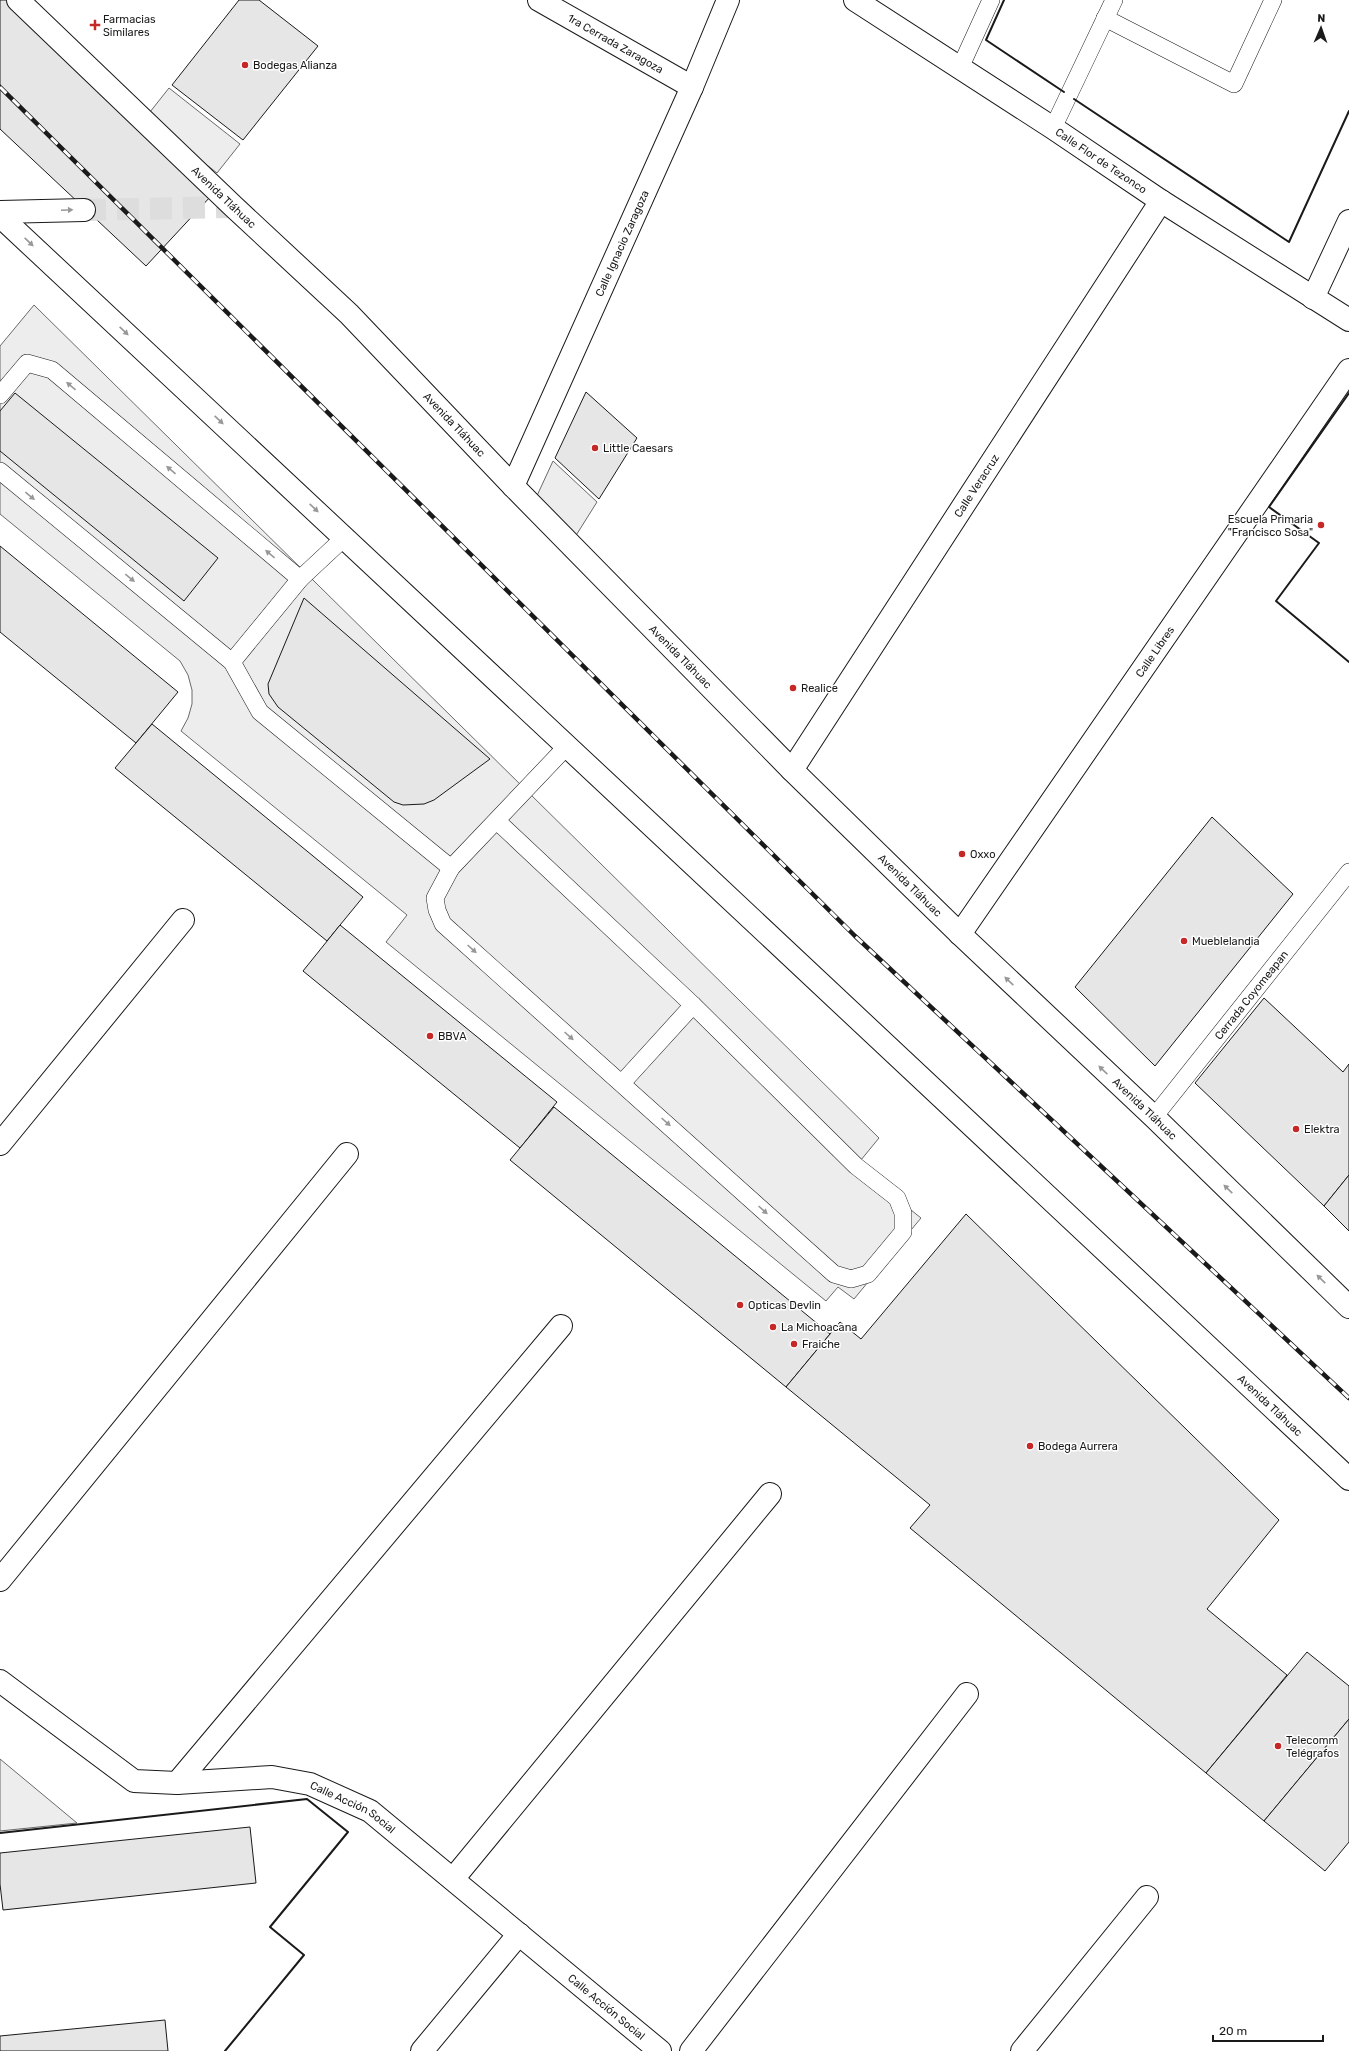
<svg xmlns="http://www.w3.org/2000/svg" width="1349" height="2051" font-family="Rubik,sans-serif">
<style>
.built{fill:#ededed;stroke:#6a6a6a}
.building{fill:#e6e6e6;stroke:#1a1a1a}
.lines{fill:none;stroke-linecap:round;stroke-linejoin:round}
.highway-tunnel{stroke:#ddd;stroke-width:22;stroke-dasharray:22 11;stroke-linecap:butt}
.lane-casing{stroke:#1a1a1a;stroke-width:18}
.street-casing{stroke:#1a1a1a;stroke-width:24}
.secondary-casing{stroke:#1a1a1a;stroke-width:24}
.highway-casing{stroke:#1a1a1a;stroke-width:24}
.lane{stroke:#fff;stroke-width:17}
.street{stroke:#fff;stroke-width:22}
.secondary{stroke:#fff;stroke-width:22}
.highway{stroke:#fff;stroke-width:22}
.rail-casing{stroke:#1a1a1a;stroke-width:4.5}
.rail{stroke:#fff;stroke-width:3;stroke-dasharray:9;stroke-linecap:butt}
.wall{stroke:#1a1a1a;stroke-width:2}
.oneway{fill:#989898}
.poi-dot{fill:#c62828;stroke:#fff;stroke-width:1.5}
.labels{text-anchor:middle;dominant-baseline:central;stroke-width:3;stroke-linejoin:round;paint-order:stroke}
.poi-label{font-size:11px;fill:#1a1a1a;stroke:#fff;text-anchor:start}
.street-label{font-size:11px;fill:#1a1a1a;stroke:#fff}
</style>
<rect width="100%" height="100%" fill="#fff"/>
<!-- built -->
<g class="built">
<polygon points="169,88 240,144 217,173 146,117"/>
<polygon points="34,305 879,1138 856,1166 921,1218 854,1299 838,1287 826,1301 386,942 407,915 181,731 188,718 192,704 192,690 188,675 180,661 0,514 0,346"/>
<polygon points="553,461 597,502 575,537 535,500"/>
<polygon points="0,1759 77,1823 0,1831"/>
</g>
<!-- building -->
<g class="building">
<polygon points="0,0 10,0 211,196 146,266 0,129"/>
<polygon points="239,0 259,0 318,46 243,140 172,85"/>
<polygon points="586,392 637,438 599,499 555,458"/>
<polygon points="15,393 218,558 184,601 0,451 0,411"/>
<polygon points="0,546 178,692 136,743 0,632"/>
<polygon points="304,598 490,759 434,800 424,804 403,805 394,802 278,707 269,694 268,684"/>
<polygon points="152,724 363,897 327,941 115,768"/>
<polygon points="1212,817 1293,894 1155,1066 1075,987"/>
<polygon points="340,925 557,1102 520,1148 303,971"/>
<polygon points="1264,998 1343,1072 1349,1064 1349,1175 1324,1206 1195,1083"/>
<polygon points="554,1107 830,1334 786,1387 510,1160"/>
<polygon points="1349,1175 1349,1231 1324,1206"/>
<polygon points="966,1214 1279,1520 1207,1609 1287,1675 1206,1773 910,1528 930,1505 786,1387 840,1322 861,1339"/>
<polygon points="1307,1652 1349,1686 1349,1719 1264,1821 1206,1773"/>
<polygon points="1349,1719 1349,1842 1325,1871 1264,1821"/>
<polygon points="250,1827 256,1883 3,1910 0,1884 0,1853"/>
<polygon points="165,2020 168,2051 0,2051 0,2036"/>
</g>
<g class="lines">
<!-- highway-tunnel -->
<polyline class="highway-tunnel" points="84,210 234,207"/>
<defs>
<g id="lane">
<polyline points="1105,18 1234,84 1273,0"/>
<polyline points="960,68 991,0"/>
<polyline points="1053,128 1114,0"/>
<polyline points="0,395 27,363 52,370 300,579"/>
<polyline points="0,471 232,662 260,712 451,868"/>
<polyline points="232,662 300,579 345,537"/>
<polyline points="497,821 693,1005 856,1166 897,1198 903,1213 903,1232 868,1274 851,1279 834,1274 443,924 437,910 435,898 451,868 568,745"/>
<polyline points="622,1083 693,1005"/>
<path id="s1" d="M1154,1117L1349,872"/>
</g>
<g id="street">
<path id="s2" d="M539,0L692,87"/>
<polyline points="1313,298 1349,221"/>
<path id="s3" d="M792,770L1161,201"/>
<path id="s4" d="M960,934L1349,370"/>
<polyline points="0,1144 183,920"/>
<polyline points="0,1580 347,1154"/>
<path id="s5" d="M0,1681L134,1781L177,1783L272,1777L310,1784L370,1811L660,2051"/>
<polyline points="177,1783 561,1326"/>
<polyline points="453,1879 770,1494"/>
<polyline points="422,2051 519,1934"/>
<polyline points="691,2051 967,1694"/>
<polyline points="1022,2051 1147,1897"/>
</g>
<g id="secondary">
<path id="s6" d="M18,0L234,207L349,314L513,486L792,770L960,934L1154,1117L1349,1307"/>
<path id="s7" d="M855,0L1053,128L1161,201L1349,320"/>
<path id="s8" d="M0,216C451,636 899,1058 1349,1479"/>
<path id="s9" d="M513,486L692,87L728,0"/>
</g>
<polyline id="highway" points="0,212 84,210"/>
</defs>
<!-- lane casing -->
<use href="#lane" class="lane-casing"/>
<!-- street casing -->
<use href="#street" class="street-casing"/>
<!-- secondary casing -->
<use href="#secondary" class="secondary-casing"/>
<!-- highway casing -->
<use href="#highway" class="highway-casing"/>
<!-- lane -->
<use href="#lane" class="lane"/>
<!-- street -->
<use href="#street" class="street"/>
<!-- secondary -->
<use href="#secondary" class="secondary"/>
<!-- highway -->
<use href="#highway" class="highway"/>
<defs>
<polyline id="rail" points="0,87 855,936 1349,1398"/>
</defs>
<!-- rail casing -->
<use href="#rail" class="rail-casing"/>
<!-- rail -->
<use href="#rail" class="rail"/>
<!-- wall -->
<g class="wall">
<polyline points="1004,0 986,40 1064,92"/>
<polyline points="1074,99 1289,242 1349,111"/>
<polyline points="1349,393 1269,507 1319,543 1276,601 1349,662"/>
<polyline points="0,1833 307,1799 348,1832 270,1927 304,1955 225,2051"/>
</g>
</g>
<!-- one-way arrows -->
<defs><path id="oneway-solid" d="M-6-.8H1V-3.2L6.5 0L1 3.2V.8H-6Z"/></defs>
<g class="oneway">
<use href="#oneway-solid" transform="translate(67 210) rotate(-2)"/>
<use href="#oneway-solid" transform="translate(29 242) rotate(43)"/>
<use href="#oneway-solid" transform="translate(124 331) rotate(43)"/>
<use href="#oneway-solid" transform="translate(71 386) rotate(-140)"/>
<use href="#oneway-solid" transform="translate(219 420) rotate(43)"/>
<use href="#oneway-solid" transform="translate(171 470) rotate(-140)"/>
<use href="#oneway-solid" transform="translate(30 496) rotate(39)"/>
<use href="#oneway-solid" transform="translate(314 508) rotate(43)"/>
<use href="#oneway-solid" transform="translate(270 554) rotate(-140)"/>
<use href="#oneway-solid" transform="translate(130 578) rotate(39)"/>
<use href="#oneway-solid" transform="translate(472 949) rotate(42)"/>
<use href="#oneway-solid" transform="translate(1009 981) rotate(-137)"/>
<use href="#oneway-solid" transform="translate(569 1036) rotate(42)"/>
<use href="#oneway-solid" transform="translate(1103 1070) rotate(-137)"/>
<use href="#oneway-solid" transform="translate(666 1122) rotate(42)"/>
<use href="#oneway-solid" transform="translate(1228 1189) rotate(-136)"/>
<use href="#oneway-solid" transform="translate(763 1210) rotate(42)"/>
<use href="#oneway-solid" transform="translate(1321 1279) rotate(-136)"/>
</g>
<!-- markers -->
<g class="poi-dot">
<path d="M93 19h4v4h4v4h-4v4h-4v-4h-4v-4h4z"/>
<circle cx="245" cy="65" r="4"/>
<circle cx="595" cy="448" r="4"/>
<circle cx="1321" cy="525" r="4"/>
<circle cx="793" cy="688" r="4"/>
<circle cx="962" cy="854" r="4"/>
<circle cx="1184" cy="941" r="4"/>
<circle cx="430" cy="1036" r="4"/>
<circle cx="1296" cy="1129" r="4"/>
<circle cx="740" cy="1305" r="4"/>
<circle cx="773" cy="1327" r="4"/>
<circle cx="794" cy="1344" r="4"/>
<circle cx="1030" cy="1446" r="4"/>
<circle cx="1278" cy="1746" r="4"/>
</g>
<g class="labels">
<!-- poi labels -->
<g class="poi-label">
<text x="103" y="19">Farmacias<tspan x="103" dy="13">Similares</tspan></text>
<text x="253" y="65">Bodegas Alianza</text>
<text x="603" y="448">Little Caesars</text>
<text x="1313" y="519" text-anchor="end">Escuela Primaria<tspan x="1313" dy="13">"Francisco Sosa"</tspan></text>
<text x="801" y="688">Realice</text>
<text x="970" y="854">Oxxo</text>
<text x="1192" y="941">Mueblelandia</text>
<text x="438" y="1036">BBVA</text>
<text x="1304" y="1129">Elektra</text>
<text x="748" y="1305">Opticas Devlin</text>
<text x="781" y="1327">La Michoacana</text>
<text x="802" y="1344">Fraiche</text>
<text x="1038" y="1446">Bodega Aurrera</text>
<text x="1286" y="1740">Telecomm<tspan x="1286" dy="13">Telégrafos</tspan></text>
</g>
<!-- street labels -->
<g class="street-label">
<text stroke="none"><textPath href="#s2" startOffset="88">1ra Cerrada Zaragoza</textPath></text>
<text stroke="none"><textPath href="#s7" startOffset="294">Calle Flor de Tezonco</textPath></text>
<text stroke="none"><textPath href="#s6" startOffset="285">Avenida Tláhuac</textPath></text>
<text stroke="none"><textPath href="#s9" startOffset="266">Calle Ignacio Zaragoza</textPath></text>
<text stroke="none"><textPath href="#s6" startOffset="609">Avenida Tláhuac</textPath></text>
<text stroke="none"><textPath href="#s3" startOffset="339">Calle Veracruz</textPath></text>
<text stroke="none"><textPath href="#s4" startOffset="343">Calle Libres</textPath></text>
<text stroke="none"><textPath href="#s6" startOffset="933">Avenida Tláhuac</textPath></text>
<text stroke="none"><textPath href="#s6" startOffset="1257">Avenida Tláhuac</textPath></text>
<text stroke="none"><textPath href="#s1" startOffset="156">Cerrada Coyomeapan</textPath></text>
<text stroke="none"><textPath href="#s6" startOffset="1581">Avenida Tláhuac</textPath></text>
<text stroke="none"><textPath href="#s8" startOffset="1740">Avenida Tláhuac</textPath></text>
<text stroke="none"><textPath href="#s5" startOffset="393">Calle Acción Social</textPath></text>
<text stroke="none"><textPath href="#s5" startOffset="717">Calle Acción Social</textPath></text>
</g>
</g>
<!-- north arrow -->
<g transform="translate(1321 28) rotate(2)" stroke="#ffffff" stroke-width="3" paint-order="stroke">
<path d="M0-3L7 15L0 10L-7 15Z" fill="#1a1a1a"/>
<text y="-6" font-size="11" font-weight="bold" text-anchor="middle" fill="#1a1a1a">N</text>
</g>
<!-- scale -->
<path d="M1213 2035v6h110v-6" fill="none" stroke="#1a1a1a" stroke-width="2"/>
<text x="1219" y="2035" font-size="12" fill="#1a1a1a" stroke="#ffffff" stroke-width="3" paint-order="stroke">20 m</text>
</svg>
